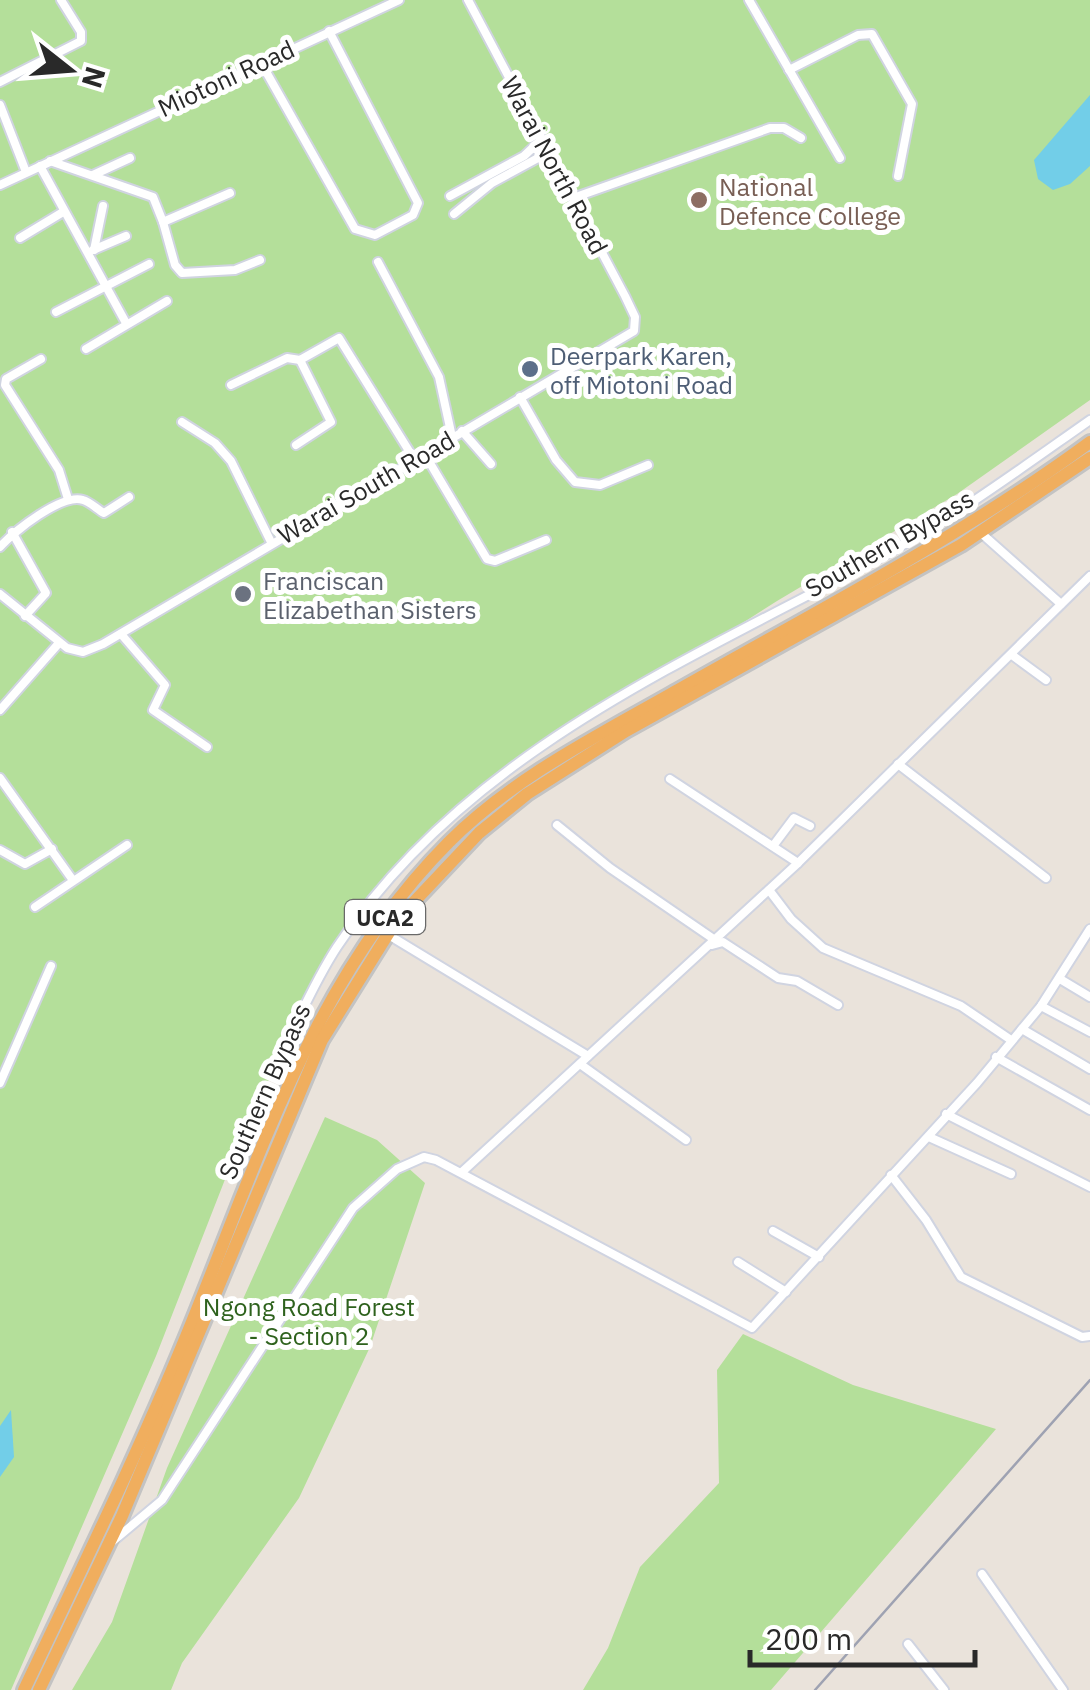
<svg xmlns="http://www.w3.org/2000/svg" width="1090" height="1690" font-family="'IBM Plex Sans',sans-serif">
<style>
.green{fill:#b4df9a}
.water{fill:#72cee8}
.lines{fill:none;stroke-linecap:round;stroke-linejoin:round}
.minor-casing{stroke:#d0d4e1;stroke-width:12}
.trunk-casing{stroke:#c3c3c3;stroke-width:18}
.minor{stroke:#fff;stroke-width:8}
.trunk{stroke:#f0ae5e;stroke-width:12}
.rail{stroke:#9ea2b2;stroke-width:2.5}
.education-dot{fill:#8d6e63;stroke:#fff;stroke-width:4}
.service-dot{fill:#5c6f8a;stroke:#fff;stroke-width:4}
.worship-dot{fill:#6b7280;stroke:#fff;stroke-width:4}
.labels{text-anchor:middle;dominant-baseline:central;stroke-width:10;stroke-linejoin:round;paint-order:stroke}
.shield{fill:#fff;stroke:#696969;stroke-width:2.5}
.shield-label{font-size:22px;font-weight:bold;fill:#292929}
.street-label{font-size:25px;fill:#292929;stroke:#fff}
.education-label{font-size:25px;fill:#785e54;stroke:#fff;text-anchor:start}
.service-label{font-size:25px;fill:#4e5e75;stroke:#fff;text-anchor:start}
.worship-label{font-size:25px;fill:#5b616d;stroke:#fff;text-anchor:start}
.park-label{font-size:25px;fill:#2e621d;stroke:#fff}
</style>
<rect width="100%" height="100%" fill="#eae3db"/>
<!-- green -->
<g class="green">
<polygon points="0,0 1090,0 1090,400 957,494 777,601 479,792 406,857 344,936 249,1118 156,1356 11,1690 0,1690"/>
<polygon points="325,1117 377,1140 425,1183 370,1347 299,1498 182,1663 171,1690 72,1690 112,1622 167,1468"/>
<polygon points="743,1334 853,1385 996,1429 771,1690 583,1690 608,1648 640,1567 719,1483 717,1370"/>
</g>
<!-- water -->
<g class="water">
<polygon points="1090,95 1090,166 1070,184 1053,190 1038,179 1034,160"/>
<polygon points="11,1410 14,1457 0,1477 0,1426"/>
</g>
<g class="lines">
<defs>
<g id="minor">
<polyline points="749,0 840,158"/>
<polyline points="260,61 355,229 375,235 413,215 418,203 329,31"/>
<polyline points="789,70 858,35 872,34 912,104 898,176"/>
<polyline points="0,82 81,41 81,32 61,0"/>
<polyline points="0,105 26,172"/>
<polyline points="50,161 153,197 163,222 230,193"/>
<polyline points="40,166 126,323"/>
<polyline points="93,175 130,158"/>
<polyline points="0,185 399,0"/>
<polyline points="450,196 524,156 542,139"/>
<polyline points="573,198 770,128 784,128 801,138"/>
<polyline points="454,214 492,183 549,152"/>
<polyline points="163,222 175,265 182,273 235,270 260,260"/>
<polyline points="20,238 63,212"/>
<polyline points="93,250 126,236"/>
<polyline points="94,250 103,206"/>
<polyline points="378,262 439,377 452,437"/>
<polyline points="56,312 149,264"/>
<polyline points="86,349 167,301"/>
<polyline points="41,359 6,379 5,385 59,470 68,499"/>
<polyline points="231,385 287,358 300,360 339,338 414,459"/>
<polyline points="520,397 556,460 575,482 600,485 648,465"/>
<polyline points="182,422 215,443 231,461 271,542"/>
<polyline points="462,431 491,464"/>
<polyline points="296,445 331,422 300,360"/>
<polyline points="424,453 487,559 495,561 546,540"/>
<polyline points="12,532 46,593 25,616"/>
<polyline points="981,533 1061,604"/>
<path d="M0,547C13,532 62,493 83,500C90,502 97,509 104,513L129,497"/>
<polyline points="0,594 67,648 83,652 103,644 634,331 635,317 625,296 468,0"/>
<polyline points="121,634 165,685 153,710 207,747"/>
<polyline points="1012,655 1046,680"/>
<polyline points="0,710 59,643"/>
<polyline points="898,764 1046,878"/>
<polyline points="0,778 72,879"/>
<polyline points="670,779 798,863"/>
<polyline points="557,825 610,868 715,940"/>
<polyline points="773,846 794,818 810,826"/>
<polyline points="0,850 25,864 52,849"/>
<polyline points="769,890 791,919 823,948 961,1006 1011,1040"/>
<polyline points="35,907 127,845"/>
<polyline points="387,934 588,1056"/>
<polyline points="712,945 723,942 778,978 797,981 838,1005"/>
<polyline points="1060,979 1090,997"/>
<polyline points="1041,1006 1090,1032"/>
<polyline points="1022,1029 1090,1069"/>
<path d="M284,1048C301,1014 316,979 337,947C463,756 680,664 874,561C950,521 1020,469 1090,420"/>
<polyline points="996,1057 1090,1110"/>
<polyline points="580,1064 686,1140"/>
<polyline points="0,1083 51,966"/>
<polyline points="946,1114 1090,1187"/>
<polyline points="929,1137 1011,1174"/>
<polyline points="462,1172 798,863 1090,576"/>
<polyline points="891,1175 926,1220 961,1277 1082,1337 1090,1336"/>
<polyline points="773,1231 819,1257"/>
<polyline points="738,1262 786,1292"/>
<polyline points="112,1542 162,1500 353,1208 397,1169 424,1157 436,1160 752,1328 977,1083 1041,1006 1090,929"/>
<polyline points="982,1574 1063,1690"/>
<polyline points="908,1644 944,1690"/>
</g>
<g id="trunk">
<path d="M24,1690C79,1574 136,1458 185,1339C258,1163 311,980 449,842C514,777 599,735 678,690C817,611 961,537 1090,442"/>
<polyline points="39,1690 122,1516 322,1040 396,921 479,833 527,794 626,731 961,545 1090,458"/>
</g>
</defs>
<!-- minor casing -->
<use href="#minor" class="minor-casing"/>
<!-- trunk casing -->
<use href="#trunk" class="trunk-casing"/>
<!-- minor -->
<use href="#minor" class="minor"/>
<!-- trunk -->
<use href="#trunk" class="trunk"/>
<!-- rail -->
<polyline class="rail" points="815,1690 1090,1380"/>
</g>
<!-- markers -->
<circle class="education-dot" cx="699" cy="200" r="10"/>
<circle class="service-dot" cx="530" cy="369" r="10"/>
<circle class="worship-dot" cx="243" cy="594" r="10"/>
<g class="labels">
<!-- shield labels -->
<rect class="shield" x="345" y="900" width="80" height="34" rx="8"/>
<g class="shield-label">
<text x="385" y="917">UCA2</text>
</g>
<!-- street labels -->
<g class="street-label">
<text transform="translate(226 78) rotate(-25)">Miotoni Road</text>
<text transform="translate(555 165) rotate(62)">Warai North Road</text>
<text transform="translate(366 487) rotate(-30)">Warai South Road</text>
<text transform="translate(889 543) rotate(-30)">Southern Bypass</text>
<text transform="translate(264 1091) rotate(-66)">Southern Bypass</text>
</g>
<!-- education labels -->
<g class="education-label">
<text x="719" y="186">National<tspan x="719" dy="29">Defence College</tspan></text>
</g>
<!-- service labels -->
<g class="service-label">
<text x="550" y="355">Deerpark Karen,<tspan x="550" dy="29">off Miotoni Road</tspan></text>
</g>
<!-- worship labels -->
<g class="worship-label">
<text x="263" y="580">Franciscan<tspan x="263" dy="29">Elizabethan Sisters</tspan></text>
</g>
<!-- park labels -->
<g class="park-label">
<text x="309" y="1306">Ngong Road Forest<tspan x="309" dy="29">- Section 2</tspan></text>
</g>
</g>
<!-- north arrow -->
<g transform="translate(70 70) rotate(107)" stroke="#ffffff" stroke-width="8" paint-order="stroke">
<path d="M0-8L18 38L0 25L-18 38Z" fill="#292929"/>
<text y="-15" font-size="28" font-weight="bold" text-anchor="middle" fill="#292929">N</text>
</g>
<!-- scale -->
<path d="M750 1650v15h225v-15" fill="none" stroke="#292929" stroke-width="5"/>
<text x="765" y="1650" font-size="30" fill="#292929" stroke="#ffffff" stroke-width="8" paint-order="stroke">200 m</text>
</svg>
